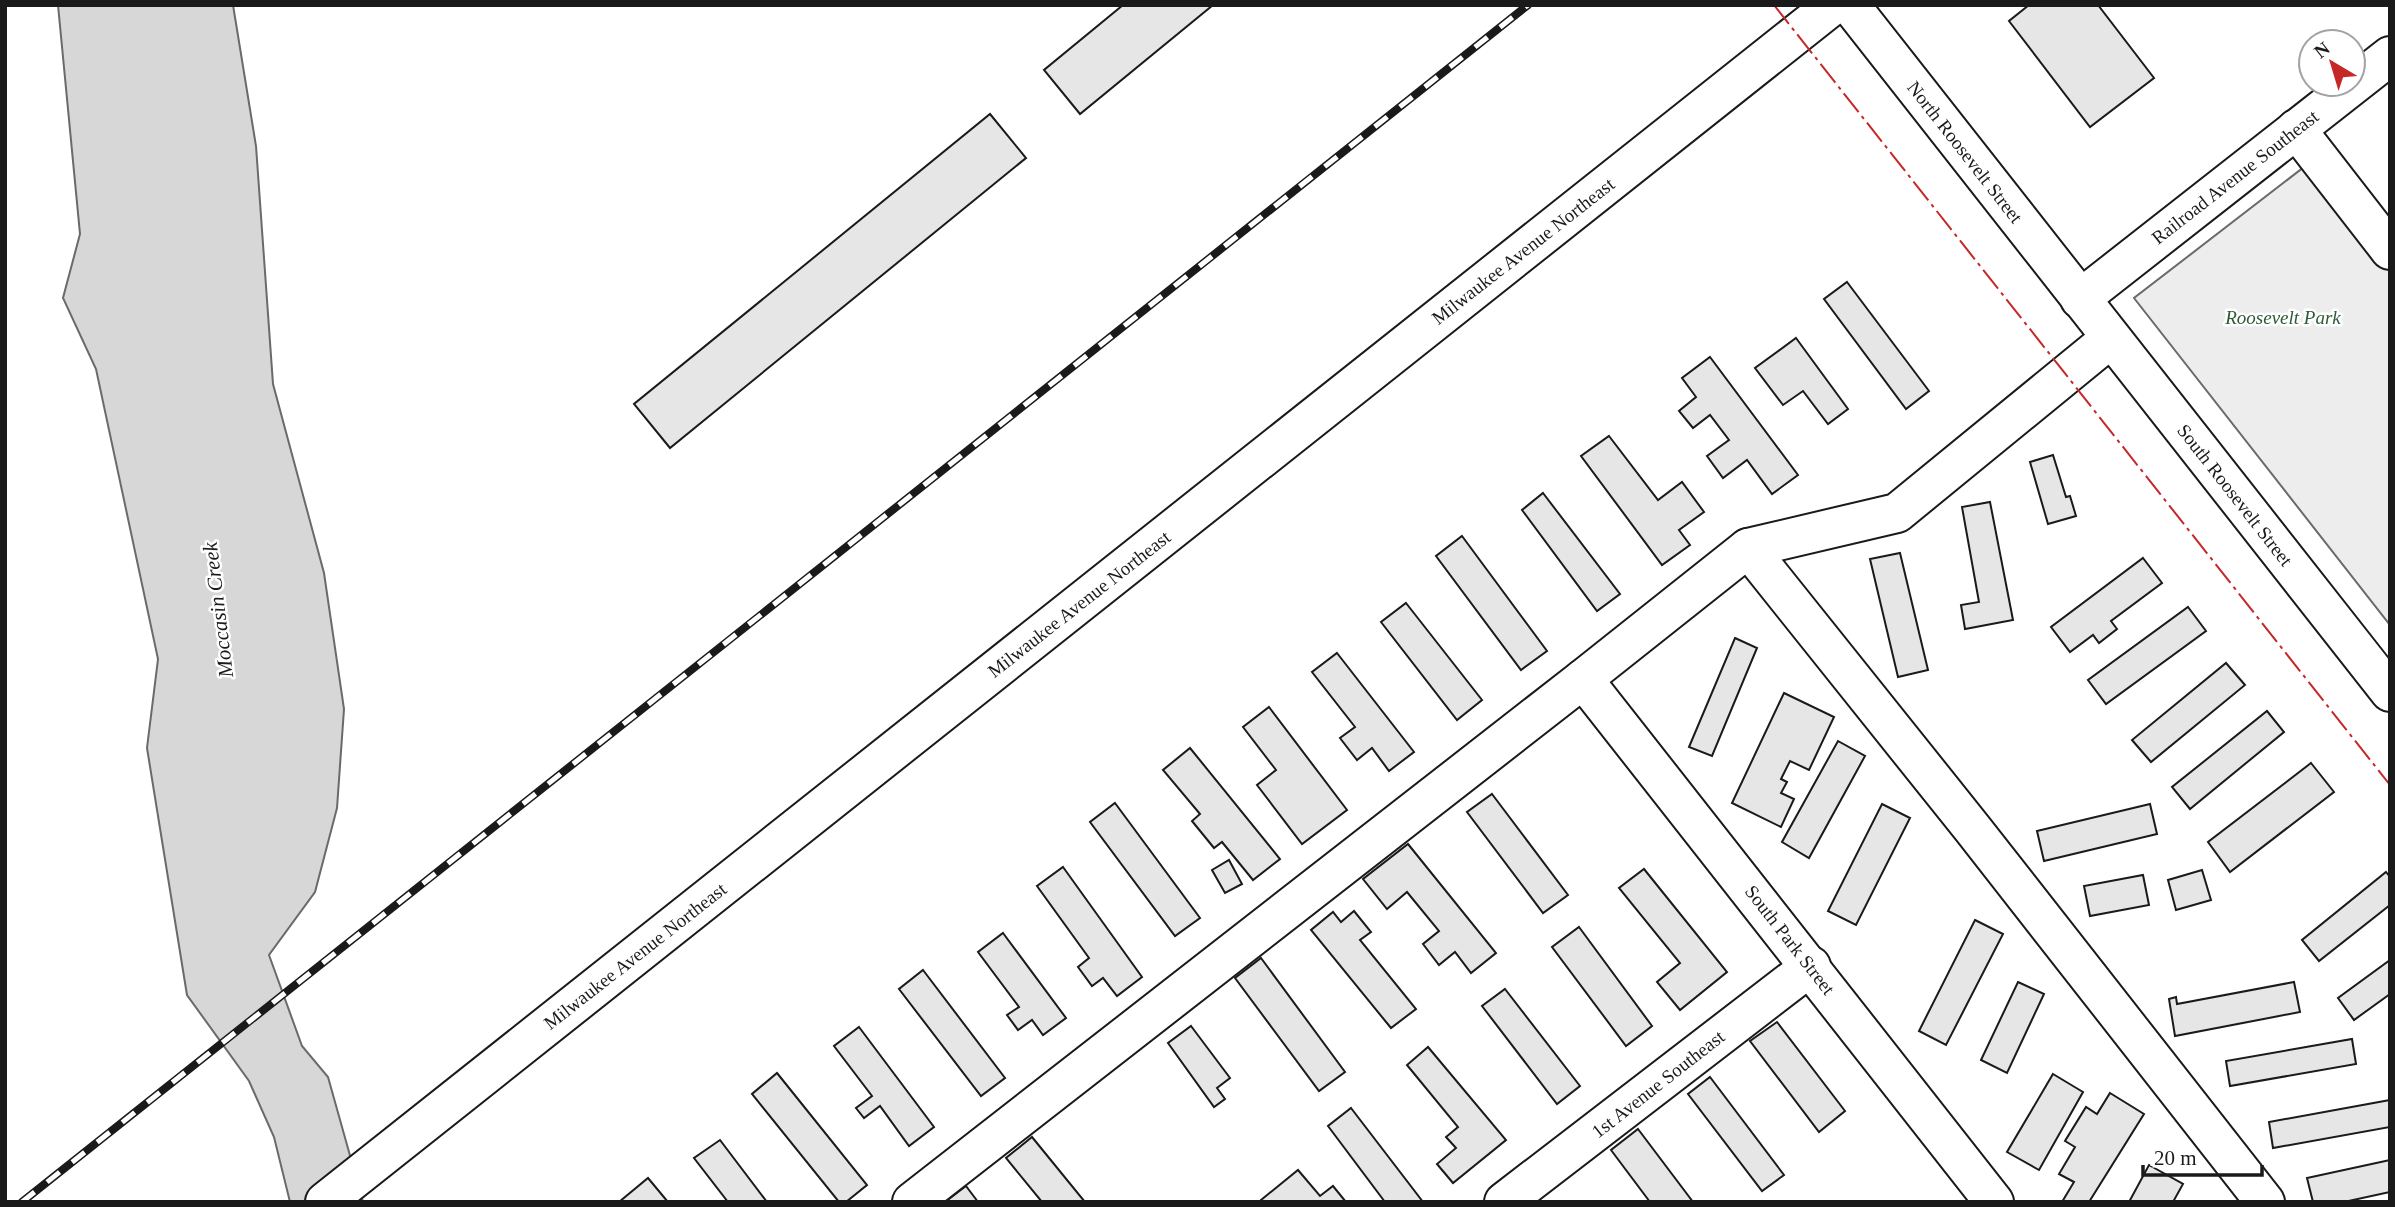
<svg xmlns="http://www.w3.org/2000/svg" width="2395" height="1207" font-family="'Times New Roman',serif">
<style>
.built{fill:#ededed;stroke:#6a6a6a;stroke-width:2}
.water{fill:#d7d7d7;stroke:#6a6a6a;stroke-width:2}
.building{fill:#e6e6e6;stroke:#1a1a1a;stroke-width:2}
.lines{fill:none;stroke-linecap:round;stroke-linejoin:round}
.minor-casing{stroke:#1a1a1a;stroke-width:42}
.minor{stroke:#fff;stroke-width:38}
.rail-casing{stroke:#1a1a1a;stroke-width:8}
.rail{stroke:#fff;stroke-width:5;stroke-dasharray:16;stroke-linecap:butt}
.power{stroke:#c62828;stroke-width:2;stroke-dasharray:24 5 3.5 5;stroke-linecap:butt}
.labels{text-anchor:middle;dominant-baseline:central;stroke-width:5;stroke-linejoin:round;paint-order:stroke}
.street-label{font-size:19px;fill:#1a1a1a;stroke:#fff}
.park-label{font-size:19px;font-style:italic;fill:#2b5a34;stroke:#fff}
.water-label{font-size:21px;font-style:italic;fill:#1a1a1a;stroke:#fff}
</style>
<rect width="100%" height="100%" fill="#fff"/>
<!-- built -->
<polygon class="built" points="2317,157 2390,250 2390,625 2134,298"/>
<!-- water -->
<polygon class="water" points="58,5 233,5 256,146 273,384 324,573 344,709 337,808 315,892 269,955 302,1046 328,1077 363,1202 290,1202 274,1137 249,1081 187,995 147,748 158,659 96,369 63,298 80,234"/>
<!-- building -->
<g class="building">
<polygon points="1123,5 1213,5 1080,114 1044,70"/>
<polygon points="2029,5 2098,5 2154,78 2090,127 2009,21"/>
<polygon points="990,114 1026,158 670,448 634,404"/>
<polygon points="1847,282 1929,391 1906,409 1824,299"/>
<polygon points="1796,338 1848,409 1828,424 1803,391 1783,405 1755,368"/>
<polygon points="1710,357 1798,475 1772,494 1747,460 1723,478 1707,456 1729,440 1710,415 1693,428 1679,411 1696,397 1682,378"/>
<polygon points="1609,436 1658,500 1682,482 1704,512 1679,530 1690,545 1662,565 1581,456"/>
<polygon points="2053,455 2066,497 2070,496 2076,516 2048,524 2030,462"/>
<polygon points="1543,493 1620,594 1597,611 1522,510"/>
<polygon points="1990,502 2013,620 1965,629 1961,605 1979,602 1962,507"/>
<polygon points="1462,536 1547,651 1521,670 1436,556"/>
<polygon points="1900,553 1928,670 1898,677 1870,559"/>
<polygon points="2143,558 2162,583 2111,621 2117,629 2099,643 2093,635 2070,652 2051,627"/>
<polygon points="1406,603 1482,700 1457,720 1381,622"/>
<polygon points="2188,607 2206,631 2106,704 2088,680"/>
<polygon points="1735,638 1757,648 1712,756 1689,747"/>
<polygon points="1337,653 1414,752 1389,771 1372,748 1357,760 1340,738 1355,727 1312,672"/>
<polygon points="2226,663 2245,685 2151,762 2132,740"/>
<polygon points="1784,693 1834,717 1809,770 1790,761 1781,779 1787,782 1781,793 1794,799 1781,827 1732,803"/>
<polygon points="1269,707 1347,810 1302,844 1257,785 1276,770 1243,727"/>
<polygon points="2267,711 2284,732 2190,809 2172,787"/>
<polygon points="1838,741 1865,756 1809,858 1782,842"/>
<polygon points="1190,748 1280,859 1253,880 1222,842 1214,848 1192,821 1200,814 1163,770"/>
<polygon points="2311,763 2334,792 2230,872 2208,842"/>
<polygon points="1492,794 1568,895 1543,913 1467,812"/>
<polygon points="1115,803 1200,918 1175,936 1090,822"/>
<polygon points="1882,804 1910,818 1856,925 1828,911"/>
<polygon points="2150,804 2157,834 2044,861 2037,831"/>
<polygon points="1408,844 1496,953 1471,973 1455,952 1439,965 1423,944 1439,931 1407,892 1387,909 1363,879"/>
<polygon points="1229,860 1242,884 1225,893 1212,870"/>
<polygon points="1063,867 1142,977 1117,996 1103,978 1092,986 1078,967 1089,958 1037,886"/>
<polygon points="1644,869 1727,972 1680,1010 1657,982 1680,963 1619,888"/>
<polygon points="2202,870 2211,900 2176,910 2168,880"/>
<polygon points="2386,872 2390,877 2390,905 2319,961 2302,940"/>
<polygon points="2143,875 2149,905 2090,916 2084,886"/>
<polygon points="1354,911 1371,932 1360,940 1416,1009 1391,1028 1311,930 1333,912 1341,922"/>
<polygon points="1975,920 2003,934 1946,1045 1919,1031"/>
<polygon points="1579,927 1652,1026 1626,1046 1552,947"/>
<polygon points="1003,933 1066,1018 1043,1035 1032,1020 1018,1030 1007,1015 1019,1007 978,952"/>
<polygon points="1261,958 1345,1072 1319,1091 1235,978"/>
<polygon points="2390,960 2390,994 2354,1020 2338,998"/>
<polygon points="923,970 1005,1078 981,1096 899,989"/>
<polygon points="2018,982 2044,994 2007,1073 1981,1060"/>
<polygon points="2294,982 2300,1012 2175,1036 2169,999 2176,997 2177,1004"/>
<polygon points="1505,989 1580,1086 1557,1104 1482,1006"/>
<polygon points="1777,1022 1845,1111 1819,1132 1750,1041"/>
<polygon points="1191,1026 1230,1078 1217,1088 1225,1099 1214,1107 1168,1043"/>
<polygon points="859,1027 934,1127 909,1146 880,1106 864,1118 856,1108 872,1096 834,1046"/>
<polygon points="2352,1039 2356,1064 2230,1086 2226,1061"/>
<polygon points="1428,1047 1506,1140 1453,1183 1437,1164 1456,1148 1446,1137 1458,1127 1407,1065"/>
<polygon points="777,1073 867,1185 846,1202 839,1202 752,1094"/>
<polygon points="2053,1074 2083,1092 2039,1170 2007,1152"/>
<polygon points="1710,1077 1784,1175 1762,1191 1688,1094"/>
<polygon points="2110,1093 2144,1114 2089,1202 2062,1202 2074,1182 2059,1174 2075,1147 2065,1141 2086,1107 2097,1114"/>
<polygon points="2390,1100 2390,1127 2273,1148 2269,1122"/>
<polygon points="1351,1108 1423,1202 1385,1202 1328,1126"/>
<polygon points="1638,1129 1693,1202 1650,1202 1611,1150"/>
<polygon points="1032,1137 1085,1202 1042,1202 1006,1158"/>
<polygon points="720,1140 767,1202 728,1202 694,1158"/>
<polygon points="2390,1160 2390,1192 2344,1202 2313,1202 2307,1178"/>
<polygon points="2149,1165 2183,1184 2173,1202 2129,1202"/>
<polygon points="1298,1170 1320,1196 1333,1186 1346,1202 1262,1202 1261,1200"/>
<polygon points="648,1178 668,1202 619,1202"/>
<polygon points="966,1186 978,1202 945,1202"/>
</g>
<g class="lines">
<defs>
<g id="minor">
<polyline points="1850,5 2390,692"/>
<polyline points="2296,129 2390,250"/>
<polyline points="2080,299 2390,56"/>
<polyline points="1748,548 1972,828 2265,1202"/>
<polyline points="1583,679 1994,1202"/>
<polyline points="325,1202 1833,5"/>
<polyline points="912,1202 1583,679 1748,548 1897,513 2111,338"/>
<polyline points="1504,1202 1811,966"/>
</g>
</defs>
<!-- minor casing -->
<use href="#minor" class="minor-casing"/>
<!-- minor -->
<use href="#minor" class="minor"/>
<defs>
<polyline id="rail" points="22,1202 1528,5"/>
</defs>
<!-- rail casing -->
<use href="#rail" class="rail-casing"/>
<!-- rail -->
<use href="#rail" class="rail"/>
<!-- power -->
<polyline class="power" points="1774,5 2390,785"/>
</g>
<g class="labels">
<!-- street labels -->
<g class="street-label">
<text transform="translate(1965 152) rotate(52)">North Roosevelt Street</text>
<text transform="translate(2235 177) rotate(-38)">Railroad Avenue Southeast</text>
<text transform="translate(1523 251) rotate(-38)">Milwaukee Avenue Northeast</text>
<text transform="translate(2235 495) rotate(52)">South Roosevelt Street</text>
<text transform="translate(1079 604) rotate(-38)">Milwaukee Avenue Northeast</text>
<text transform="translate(1790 940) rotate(52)">South Park Street</text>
<text transform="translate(635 956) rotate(-38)">Milwaukee Avenue Northeast</text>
<text transform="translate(1658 1084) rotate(-38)">1st Avenue Southeast</text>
</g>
<!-- park labels -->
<g class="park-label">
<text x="2283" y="317">Roosevelt Park</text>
</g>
<!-- water labels -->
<g class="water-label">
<text transform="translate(218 610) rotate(-97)">Moccasin Creek</text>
</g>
</g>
<!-- border -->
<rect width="2395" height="1207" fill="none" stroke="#1a1a1a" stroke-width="14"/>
<!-- north arrow -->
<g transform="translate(2332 63) rotate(322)"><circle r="33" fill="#ffffff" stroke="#a3a3a3" stroke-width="2"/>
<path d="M0-5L12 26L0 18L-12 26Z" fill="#c62828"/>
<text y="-10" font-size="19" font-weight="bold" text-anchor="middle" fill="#1a1a1a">N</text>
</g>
<!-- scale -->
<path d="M2143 1165v10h119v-10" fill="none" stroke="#1a1a1a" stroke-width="3.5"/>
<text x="2154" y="1165" font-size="21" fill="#1a1a1a" stroke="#ffffff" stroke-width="5" paint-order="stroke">20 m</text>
</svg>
